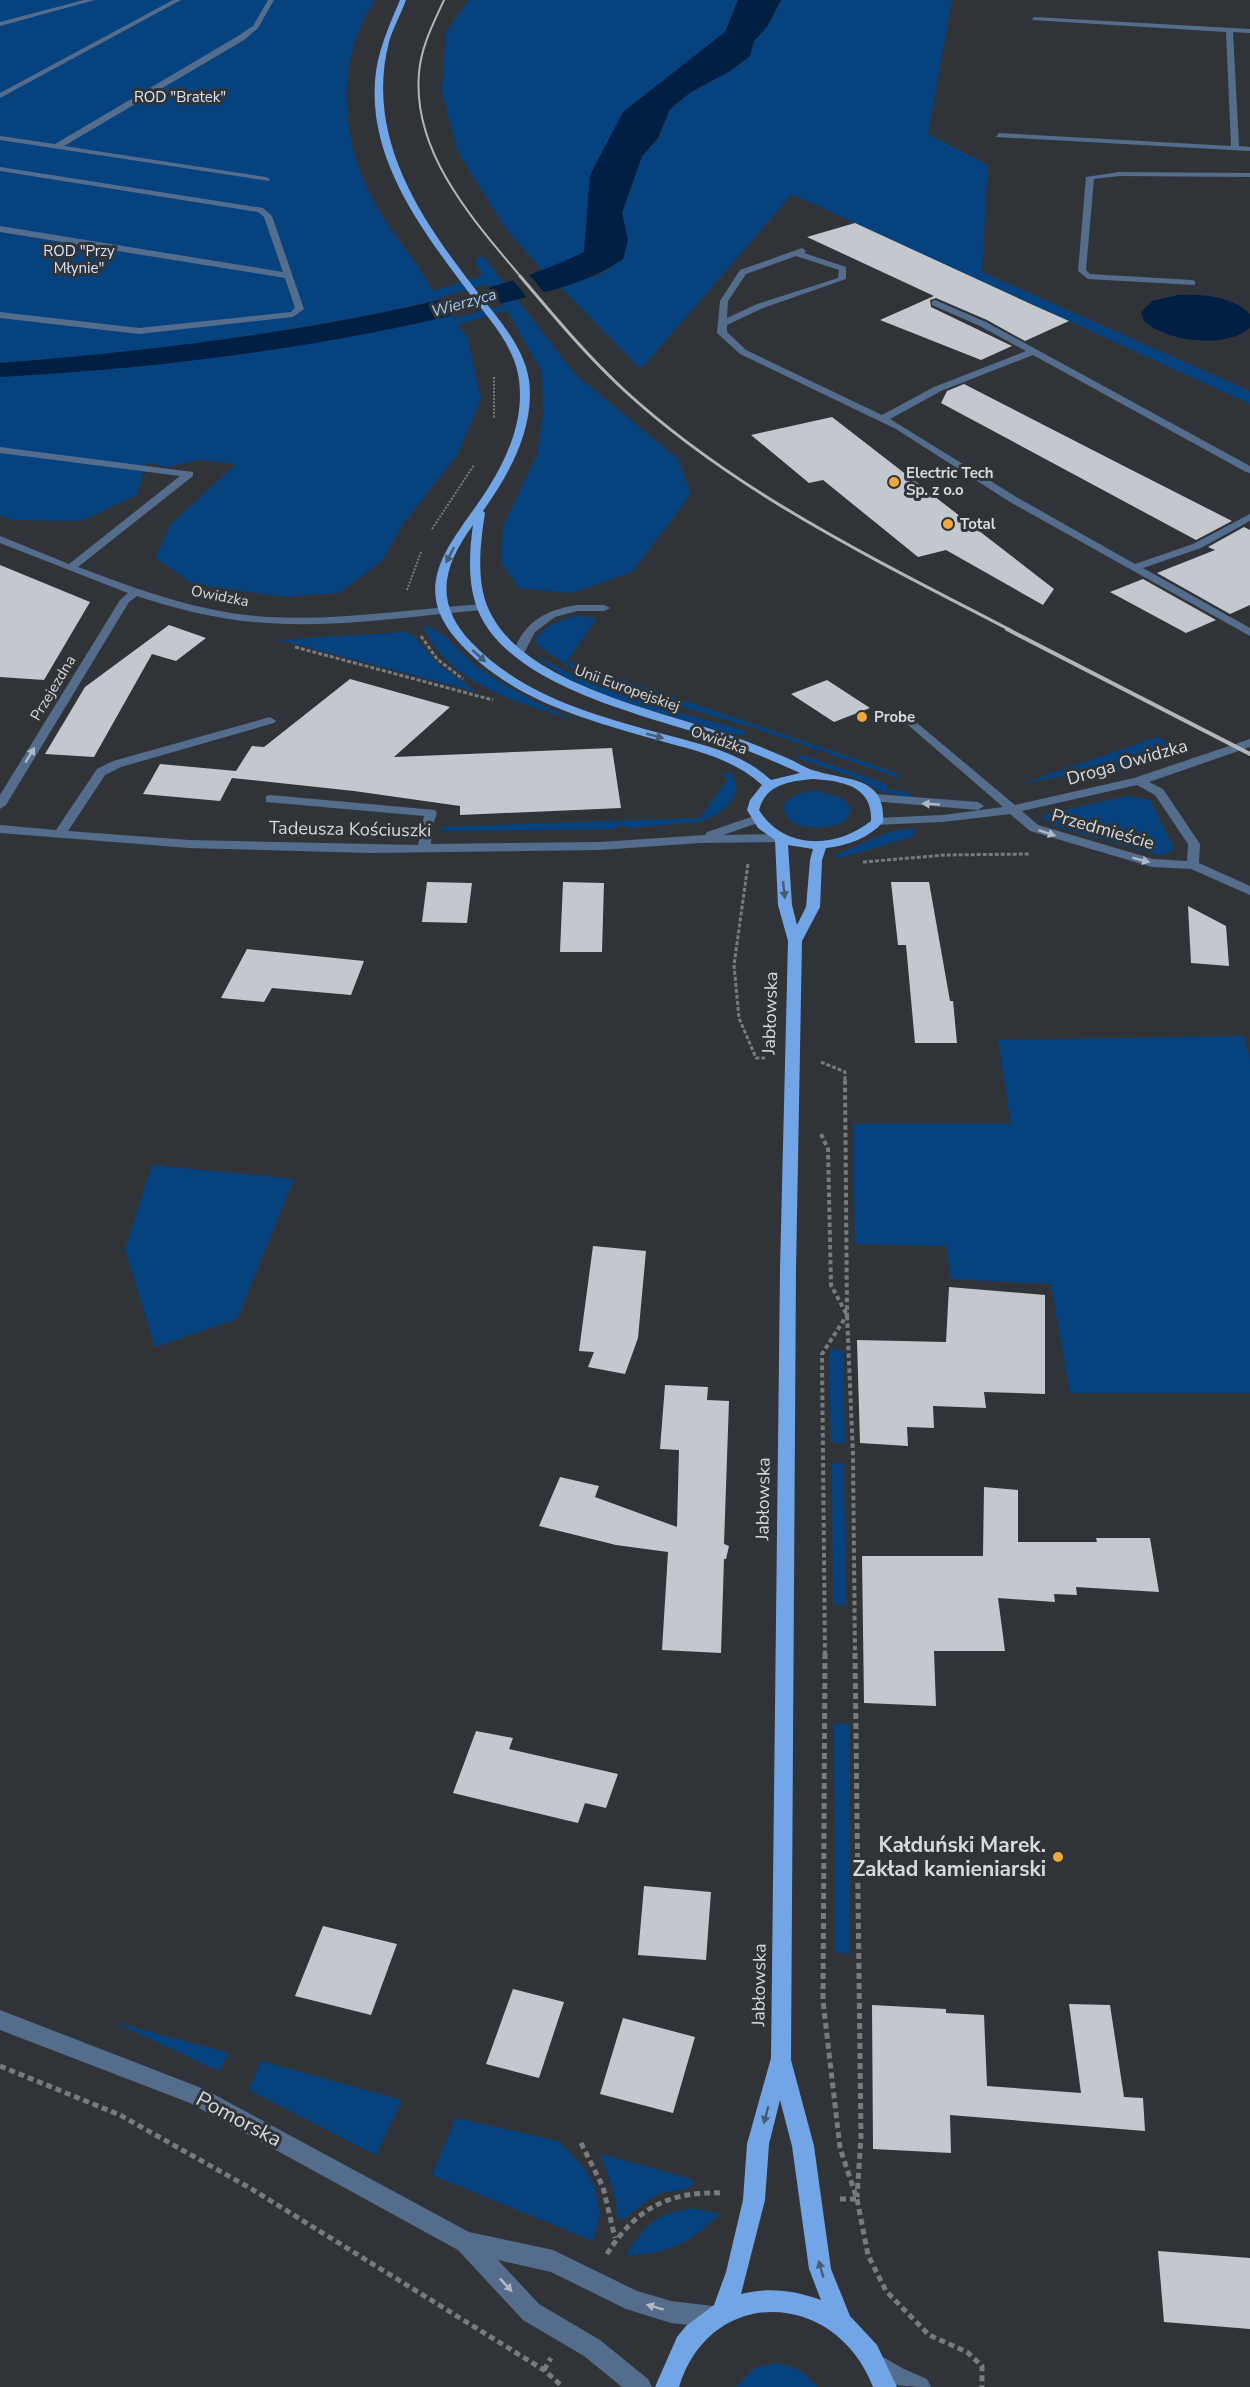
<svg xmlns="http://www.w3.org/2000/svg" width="1250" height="2387" font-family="'Nunito Sans',sans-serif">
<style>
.green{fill:#06427e}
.water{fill:#001f43}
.pier{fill:#303439}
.building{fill:#c3c8ce}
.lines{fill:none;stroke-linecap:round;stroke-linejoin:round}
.path-far3{stroke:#777b7f;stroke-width:2;stroke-dasharray:2 1.5;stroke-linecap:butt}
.path-far2{stroke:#777b7f;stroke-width:3;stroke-dasharray:4 2;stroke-linecap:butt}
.path-far1{stroke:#777b7f;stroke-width:4;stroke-dasharray:4.5 3;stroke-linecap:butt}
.path{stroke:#777b7f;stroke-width:5;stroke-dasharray:6 4;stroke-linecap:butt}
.minor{fill:#546d8d;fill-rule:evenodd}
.major{fill:#71a5e5;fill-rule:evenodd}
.rail-far2{stroke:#b3b6b9;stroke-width:2}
.rail-far1{stroke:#b3b6b9;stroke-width:3}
.rail{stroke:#b3b6b9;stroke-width:4}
.oneway{fill:#475c75}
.oneway2{fill:#b0b9c5}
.poi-dot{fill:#eea83c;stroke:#303439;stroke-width:2}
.labels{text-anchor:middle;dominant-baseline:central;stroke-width:6;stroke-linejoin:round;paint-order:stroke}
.far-park-label{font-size:15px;fill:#d6e5f9;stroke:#303439}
.far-poi-label{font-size:15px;font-weight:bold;fill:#d7dadd;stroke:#303439;text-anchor:start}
.far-street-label{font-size:15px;fill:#d7dadd;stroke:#303439}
.far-water-label{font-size:16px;font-style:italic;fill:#a8c7ed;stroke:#303439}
.street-label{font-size:18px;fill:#d7dadd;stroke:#303439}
.near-poi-label{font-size:21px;font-weight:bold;fill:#d7dadd;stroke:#303439;text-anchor:end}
.near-street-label{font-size:21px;fill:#d7dadd;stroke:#303439}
</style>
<rect width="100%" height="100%" fill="#303439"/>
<!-- green -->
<g class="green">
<path d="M0,0H375C337,56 340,131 368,190C385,227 414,256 433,291L482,276L475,260L483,256L504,283C339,328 170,350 0,363Z"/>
<polygon points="469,0 738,0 725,32 623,112 584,252 544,272 506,229 458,152 442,91 446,32"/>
<polygon points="781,0 952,0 928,134 988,165 982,272 1250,391 1250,404 792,194 641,369 560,287 599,275 623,259 628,240 622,213 642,156 658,138 670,109 691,92 730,71 750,56 754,40 767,27"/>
<path d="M517,299L575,374L678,459L691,494L632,572L572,593L519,588L501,562L503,527L537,455L543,415L542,372L507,310L457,325L467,336L481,399L457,455L403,524L382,561L339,593L283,597L193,584L156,558L170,525L236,464L200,460L167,467L146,463L137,495L81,521L13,520L0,515V377C174,367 348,343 517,299Z"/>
<path d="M578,616L597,618L567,661L894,772L903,779L751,727L615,687L574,670L536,644L535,640C544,625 562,619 578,616Z"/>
<path d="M423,625C448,633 458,652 478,667C509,690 542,705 577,721C522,704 446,684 423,625Z"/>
<polygon points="404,632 413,635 437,663 477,692 279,640"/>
<path d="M538,656C602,695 677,711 748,732L739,736C692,721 566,692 538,656Z"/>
<polygon points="1158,737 1185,751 1106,775 1082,773 1020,784"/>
<polygon points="802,755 887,784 886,789 909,793 912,798 883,792 856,778 795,757"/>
<path d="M731,772C747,797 721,816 698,822L630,828L621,825L614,829L446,831L438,827L700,818L728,779L722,774Z"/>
<path d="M817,791L844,799L851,810L845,821C828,830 784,834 784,805C792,794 803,792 817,791Z"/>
<polygon points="1127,796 1150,800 1173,846 1172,852 1160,855 1145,851 1057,827 1042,818 1046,814"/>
<polygon points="915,828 914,836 840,858 833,856 889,832"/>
<polygon points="1244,1036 1250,1058 1250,1393 1070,1393 1051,1284 951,1279 946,1246 855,1244 853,1124 1011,1124 998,1040"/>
<polygon points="152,1165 294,1179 237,1319 155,1347 125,1249"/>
<polygon points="833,1347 843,1352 845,1443 831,1442 829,1356"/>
<polygon points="832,1463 844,1463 846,1606 833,1603"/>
<polygon points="834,1724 850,1724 850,1954 836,1952"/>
<polygon points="113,2022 229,2053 219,2071"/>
<polygon points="261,2061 402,2100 376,2155 249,2090"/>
<polygon points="456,2118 558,2141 585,2169 595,2188 600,2215 593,2241 432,2175"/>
<path d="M601,2154L692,2179L693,2184C685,2192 672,2190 661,2193C645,2199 636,2212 621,2220L617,2217L616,2199Z"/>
<path d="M692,2208L720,2214C687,2244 671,2254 626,2255C648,2222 652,2216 692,2208Z"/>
<polygon points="777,2363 800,2370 818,2387 736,2387 755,2368"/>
</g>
<!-- water -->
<g class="water">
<path d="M738,0H781L767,27L754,41L750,56L730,71L691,92L670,109L658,138L642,156L622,213L628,240L623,259C584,286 536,294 491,306C331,347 165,368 0,377V363C125,353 248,339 371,315C444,300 517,285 584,252L590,175L623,112L725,32Z"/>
<path d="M1178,295C1202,294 1232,296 1250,314V328C1224,349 1167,342 1144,321L1141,312L1152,301Z"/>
</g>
<!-- pier -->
<g class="pier">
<polygon points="528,273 546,295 528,299 511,278"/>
<polygon points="486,284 503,306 454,318 439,298"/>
</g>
<!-- building -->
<g class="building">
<polygon points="855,223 1033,305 1069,321 1025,341 987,320 936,298 930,300 931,307 1012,346 981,360 880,320 934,296 807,237"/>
<polygon points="964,384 1114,461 1232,521 1196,540 941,403 947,391"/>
<polygon points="832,417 1054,589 1043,605 946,550 918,557 823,480 809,483 751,435"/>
<polygon points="1244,527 1250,530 1250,605 1230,614 1157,573 1215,550 1208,547"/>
<polygon points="0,565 90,602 44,680 0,677"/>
<polygon points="1143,579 1216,620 1186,633 1110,592"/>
<polygon points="169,625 206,638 176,661 152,654 94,757 45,754 85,687"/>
<polygon points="350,679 450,707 394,757 612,748 621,808 460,815 460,806 354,791 232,778 220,801 143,794 160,764 236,771 252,746 264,747"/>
<polygon points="827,680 870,708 834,722 791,694"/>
<polygon points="427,882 472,883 467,923 422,922"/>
<polygon points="563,882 604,883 602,952 560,952"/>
<polygon points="891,882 929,882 950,1001 953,1001 957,1043 915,1043 906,945 898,945"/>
<polygon points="1188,906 1226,926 1229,966 1191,963"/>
<polygon points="247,949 364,961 351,995 272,988 264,1002 221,998"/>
<polygon points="593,1246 646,1251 638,1338 625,1374 588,1367 594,1352 579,1351"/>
<polygon points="949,1287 1045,1295 1045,1394 984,1392 986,1408 933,1406 934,1428 907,1427 908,1446 860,1443 857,1340 946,1342"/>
<polygon points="665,1385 708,1387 707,1400 729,1401 724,1544 729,1546 726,1559 724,1559 721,1653 662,1650 668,1552 616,1545 539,1526 560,1477 599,1486 595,1497 677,1527 679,1450 660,1449"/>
<polygon points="984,1487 1018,1490 1018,1542 1097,1542 1096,1538 1150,1538 1159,1592 1076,1587 1077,1595 1054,1594 1055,1602 998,1598 1005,1651 934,1651 936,1706 864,1703 862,1556 983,1556"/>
<polygon points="476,1731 513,1738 509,1749 618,1774 606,1808 585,1803 578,1823 453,1793"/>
<polygon points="644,1886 711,1892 706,1960 638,1955"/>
<polygon points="323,1926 397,1944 371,2015 295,1996"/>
<polygon points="513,1989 564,2002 539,2078 486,2064"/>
<polygon points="1069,2004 1110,2005 1124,2097 1143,2098 1145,2131 950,2115 951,2153 873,2149 872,2005 946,2009 946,2013 984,2015 987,2086 1081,2093"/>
<polygon points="623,2018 695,2037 673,2113 600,2094"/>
<polygon points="1158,2251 1250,2258 1250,2329 1164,2322"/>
</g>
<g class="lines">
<!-- path-far3 -->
<g class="path-far3">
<polyline points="494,377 494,418"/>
<polyline points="432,529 474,465"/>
<polyline points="407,590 421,552"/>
</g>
<!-- path-far2 -->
<g class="path-far2">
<polyline points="421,636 437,659 463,679"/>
<polyline points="295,647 493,700"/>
<polyline points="863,862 945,855 1029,854"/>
<polyline points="748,864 734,965 739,1018 756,1058 765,1058"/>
<polyline points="821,1062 845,1072 845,1080"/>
</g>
<!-- path-far1 -->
<g class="path-far1">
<polyline points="821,1134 828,1149 831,1285 847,1315 853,1455 855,1655"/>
<polyline points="825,1655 822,1354 847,1315 845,1079"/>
</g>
<!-- path -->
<g class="path">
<polyline points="825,1653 823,2001 840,2148 857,2199 868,2255 886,2291 929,2335 967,2352 982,2366 982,2387"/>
<polyline points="855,1653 861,2137 857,2197"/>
<polyline points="0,2066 120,2115 250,2188 544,2370 563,2387"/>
<polyline points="581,2143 603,2187 615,2238"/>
<polyline points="840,2199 857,2199"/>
<path d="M607,2254C636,2208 669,2191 723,2193"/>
<polyline points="544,2370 551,2358"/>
</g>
<!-- minor -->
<g class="minor">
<polygon points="84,0 95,0 0,26 0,22"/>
<polygon points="173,0 181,0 0,98 0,93"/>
<polygon points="268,0 274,0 258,28 244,40 64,146 266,177 270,179 269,181 0,140 0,136 55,144 238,36 253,26"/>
<polygon points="1034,17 1250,29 1250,33 1233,32 1239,146 1250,147 1250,151 996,137 999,133 1231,146 1226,32 1032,20"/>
<polygon points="0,167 263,208 272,216 304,309 293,317 139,334 0,318 0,312 139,328 291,312 295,308 285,278 0,232 0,226 283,272 264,217 258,212 0,171"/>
<polygon points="1119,172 1250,173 1250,177 1119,176 1094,179 1086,270 1090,274 1192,280 1195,281 1195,285 1088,279 1078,271 1086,177"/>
<path d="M802,248L806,251L804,253L846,267V279L763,308L727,325V332L746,350L882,415L934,387L1026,351L980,326L932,305V301L935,300L986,322L1250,466V473L1246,472L1033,355L941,391L890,419L1018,498L1135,564L1193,544L1250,514V521L1201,548L1143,568L1250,628V636L1010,502L896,429L740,354L717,333L720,301L740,270ZM796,256L839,270L838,278L757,304L727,318L728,301L746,274Z"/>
<path d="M0,447L193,472V476L78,567C139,590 201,613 268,617C340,621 411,609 483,604L488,607L483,610C411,616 340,628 268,623C224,621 179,610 137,596L129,602L6,805L0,809V795L120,600L128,593L0,543V536L69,564L180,476L0,453Z"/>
<path d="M577,605H604L610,608L604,611H577L555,617L535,632L523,655H515L513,653C524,622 545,610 577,605Z"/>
<path d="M904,712L1015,805L1134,778L1250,739V747L1149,782L1163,789L1200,844L1199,863L1250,886V895L1191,869L1152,867L1030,831L1010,814L943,822L873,825V819L877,818L943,815L1003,807L900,718L898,716ZM1137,785L1155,795L1188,844L1187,861L1153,859L1038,825L1022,811Z"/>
<polygon points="270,717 276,721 274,723 121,767 105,775 68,831 189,840 418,845 424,816 266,802 266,796 270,795 435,810 437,813 432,827 431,844 600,842 705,835 707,832 757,815 763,819 761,822 723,835 781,834 787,838 781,842 700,843 600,850 370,853 189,848 0,833 0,825 56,830 97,769 113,761"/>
<polygon points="875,794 978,802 984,806 978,810 871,801 871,795"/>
<polygon points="0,2010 204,2089 469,2232 553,2250 637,2291 671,2301 713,2306 721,2309 724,2317 721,2325 713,2328 671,2323 626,2309 551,2272 498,2260 539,2304 600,2340 648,2379 652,2387 622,2387 584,2356 523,2320 458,2250 190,2103 0,2030"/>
<path d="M876,2353L904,2369L927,2379L931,2387C906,2387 876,2387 865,2364L868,2356Z"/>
</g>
<!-- major -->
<path class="major" d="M400,0H406C401,14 393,28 389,42C364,139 423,222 479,294C499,320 524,347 529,380C535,428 510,473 483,511L485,513C480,546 475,586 492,616C530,686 662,711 732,736C751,743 769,750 787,758C797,762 806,769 816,771C848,781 886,776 883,822C869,838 847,846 826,848L822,860L820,907L802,941L796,1269L791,2060L814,2146L831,2269L850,2316L877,2345L897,2387H873C836,2290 711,2284 679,2387H655L677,2337L686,2326L714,2305L726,2272L743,2200L747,2144L771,2058L780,1269L788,941L778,905L775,840L758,828L747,810L750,800L762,785C734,759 697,751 661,741C587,720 509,700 456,639C405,580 460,535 490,485C509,454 524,418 519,380C515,347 490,320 470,294C424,233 369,162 375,81C377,52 389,26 400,0ZM473,525C469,554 467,587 480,615C515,688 648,716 720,740C747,750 774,761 800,773L771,780C742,753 704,745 667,735C597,716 524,697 472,643C433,603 443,566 473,525ZM814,779C842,781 873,786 871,821C836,849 784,850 759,810C766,784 790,781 814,779ZM788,845L813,849L810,860L806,907L797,925L792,905ZM780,2100L792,2146L809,2269L821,2300C794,2290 769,2287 741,2294L765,2200L769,2144Z"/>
<!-- rail-far2 -->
<path class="rail-far2" d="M444,0C433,24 421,47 419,73C412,153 474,221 521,277"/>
<!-- rail-far1 -->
<path class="rail-far1" d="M520,276C553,315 586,355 624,390C736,493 876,560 1010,630"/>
<!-- rail -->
<polyline class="rail" points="1007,629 1250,754"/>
</g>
<!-- one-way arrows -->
<defs><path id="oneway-solid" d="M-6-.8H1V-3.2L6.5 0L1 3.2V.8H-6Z" transform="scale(1.5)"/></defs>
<g class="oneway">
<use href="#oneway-solid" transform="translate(450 555) rotate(117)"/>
<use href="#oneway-solid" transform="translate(479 656) rotate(42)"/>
<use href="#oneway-solid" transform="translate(655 736) rotate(15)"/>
<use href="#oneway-solid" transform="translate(784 890) rotate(84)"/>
<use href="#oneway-solid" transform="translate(766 2115) rotate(105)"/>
<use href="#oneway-solid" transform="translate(821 2269) rotate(-106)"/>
</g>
<g class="oneway2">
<use href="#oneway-solid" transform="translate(30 755) rotate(-59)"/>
<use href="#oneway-solid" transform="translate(931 804) rotate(-177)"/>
<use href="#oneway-solid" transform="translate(1047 833) rotate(18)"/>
<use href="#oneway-solid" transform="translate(1141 860) rotate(15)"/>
<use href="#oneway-solid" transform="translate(506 2285) rotate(47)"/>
<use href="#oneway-solid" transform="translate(655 2307) rotate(-163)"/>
</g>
<!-- markers -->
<g class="poi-dot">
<circle cx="894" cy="482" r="6"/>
<circle cx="948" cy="524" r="6"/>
<circle cx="862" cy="717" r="6"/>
<circle cx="1058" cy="1857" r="6"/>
</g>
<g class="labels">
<!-- far-park labels -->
<g class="far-park-label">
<text x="180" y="97">ROD "Bratek"</text>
<text x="79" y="251">ROD "Przy<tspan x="79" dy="17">Młynie"</tspan></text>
</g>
<!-- far-poi labels -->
<g class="far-poi-label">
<text x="906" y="473">Electric Tech<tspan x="906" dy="17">Sp. z o.o</tspan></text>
<text x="960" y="524">Total</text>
<text x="874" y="717">Probe</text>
</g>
<!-- far-street labels -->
<g class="far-street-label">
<text transform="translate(220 596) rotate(11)">Owidzka</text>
<text transform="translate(53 688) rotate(-59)">Przejezdna</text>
<text transform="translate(627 688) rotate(20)">Unii Europejskiej</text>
<text transform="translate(719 740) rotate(19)">Owidzka</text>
</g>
<!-- far-water labels -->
<g class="far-water-label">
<text transform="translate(464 303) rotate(-16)">Wierzyca</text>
</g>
<!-- street labels -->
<g class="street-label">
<text transform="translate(1127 762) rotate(-16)">Droga Owidzka</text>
<text transform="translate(350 829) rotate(1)">Tadeusza Kościuszki</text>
<text transform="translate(1103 829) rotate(16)">Przedmieście</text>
<text transform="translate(770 1013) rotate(-88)">Jabłowska</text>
<text transform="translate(763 1499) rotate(-89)">Jabłowska</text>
<text transform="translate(759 1985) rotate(-89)">Jabłowska</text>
</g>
<!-- near-poi labels -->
<g class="near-poi-label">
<text x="1046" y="1845">Kałduński Marek.<tspan x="1046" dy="24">Zakład kamieniarski</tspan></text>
</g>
<!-- near-street labels -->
<g class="near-street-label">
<text transform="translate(239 2119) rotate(28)">Pomorska</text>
</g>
</g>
</svg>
